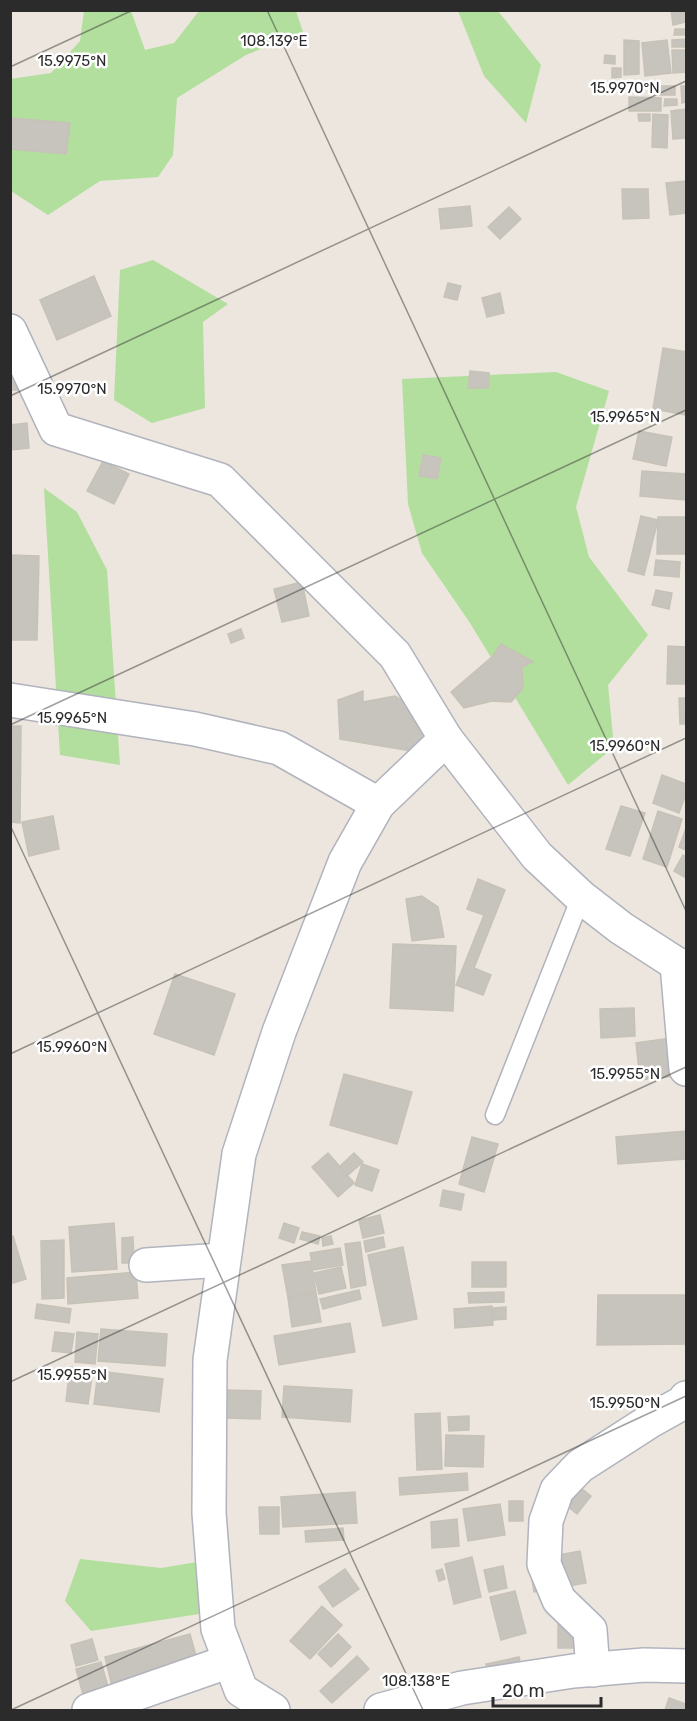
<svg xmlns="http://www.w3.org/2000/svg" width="697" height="1721" font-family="Rubik,sans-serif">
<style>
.green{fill:#b2df9d}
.building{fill:#c7c3bd;stroke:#c7c2b7;stroke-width:1.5}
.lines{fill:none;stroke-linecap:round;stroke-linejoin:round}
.service-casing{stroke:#b1b3bd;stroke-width:21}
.minor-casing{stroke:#b1b3bd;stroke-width:36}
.service{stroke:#fff;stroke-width:18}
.minor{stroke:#fff;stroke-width:33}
.ticks{fill:none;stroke:#2b2b2b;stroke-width:1.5;stroke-opacity:0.45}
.ticks-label{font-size:15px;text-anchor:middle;fill:#2b2b2b;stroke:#fff;stroke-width:5;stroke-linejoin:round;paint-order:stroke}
</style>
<rect width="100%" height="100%" fill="#ece6de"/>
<!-- green -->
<g class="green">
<polygon points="84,11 131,11 145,50 174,43 199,11 296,11 303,32 246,55 177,98 173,155 158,177 100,181 48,215 11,191 10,79 51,73 80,41"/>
<polygon points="458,11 498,11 541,65 526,123 484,76"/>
<polygon points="153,260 228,304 203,322 205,408 152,423 114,400 120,270"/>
<polygon points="556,372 609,391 576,507 589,557 648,635 608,685 614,747 568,785 470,623 422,553 408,504 402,379"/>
<polygon points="44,488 77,512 107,570 120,765 60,755"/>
<polygon points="80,1559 161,1568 197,1562 199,1614 91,1631 65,1601"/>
</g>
<!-- building -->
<g class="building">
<polygon points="671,10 686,10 686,22 673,25"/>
<polygon points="675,29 686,29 686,35 674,35"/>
<polygon points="686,39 686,47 672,47 672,40"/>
<polygon points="624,40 639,41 639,74 624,75"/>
<polygon points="667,40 671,73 645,76 642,43"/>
<polygon points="672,50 686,50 686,72 673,73"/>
<polygon points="605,55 615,56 615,64 604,63"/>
<polygon points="612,68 621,68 621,77 612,78"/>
<polygon points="658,86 675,86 675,95 659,95"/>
<polygon points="681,86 686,86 686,102 682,103"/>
<polygon points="629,97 661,98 661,111 629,111"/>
<polygon points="665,99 677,99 677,105 664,106"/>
<polygon points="686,109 686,138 673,139 671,111"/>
<polygon points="638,114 650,114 650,121 639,121"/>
<polygon points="653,114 668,115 667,148 652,147"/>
<polygon points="10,118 70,123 66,154 10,149"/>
<polygon points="686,181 686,213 670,215 666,183"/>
<polygon points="622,189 648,189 649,218 623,219"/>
<polygon points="470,206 472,226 441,229 439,209"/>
<polygon points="509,207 521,219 500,239 488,227"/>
<polygon points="94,276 111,316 57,340 40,300"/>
<polygon points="448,283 461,286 457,300 444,297"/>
<polygon points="500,293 504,313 487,317 482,298"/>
<polygon points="663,348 686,352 686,415 653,409"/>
<polygon points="10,359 20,390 10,390"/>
<polygon points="470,371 489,373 488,388 468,388"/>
<polygon points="27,423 29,448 10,450 10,425"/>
<polygon points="639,431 672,437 666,466 633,459"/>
<polygon points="423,455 441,458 437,479 419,476"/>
<polygon points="103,461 129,474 114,504 87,491"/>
<polygon points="642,471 686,474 686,500 640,496"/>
<polygon points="641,516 658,520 644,575 628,571"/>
<polygon points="658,517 686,517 686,554 657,554"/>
<polygon points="10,555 39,556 37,640 10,640"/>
<polygon points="656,560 680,562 679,577 654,575"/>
<polygon points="302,582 309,616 282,622 274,589"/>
<polygon points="656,590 672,593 669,609 652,605"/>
<polygon points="241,629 244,638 231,643 228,634"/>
<polygon points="501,644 533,662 522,667 523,688 511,702 492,701 464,708 451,692 493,656"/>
<polygon points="668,646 686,647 686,684 667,684"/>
<polygon points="363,691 363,702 395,696 412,706 428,737 417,752 340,739 338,700"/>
<polygon points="679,698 686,698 686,724 680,724"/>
<polygon points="10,726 21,726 20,823 10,822"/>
<polygon points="662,775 686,784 686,794 679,813 653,803"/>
<polygon points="621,806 645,813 630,856 606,849"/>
<polygon points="658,811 682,819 667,867 643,859"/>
<polygon points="53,816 59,849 29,856 22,822"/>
<polygon points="686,828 686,850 679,847"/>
<polygon points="683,855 686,857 686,878 674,871"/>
<polygon points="478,879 505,890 474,968 491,975 483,995 456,985 484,915 467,909"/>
<polygon points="422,896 438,907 444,937 412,941 406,899"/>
<polygon points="393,944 456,946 453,1011 390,1008"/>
<polygon points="175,974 235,994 214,1055 154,1034"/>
<polygon points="634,1008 635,1036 601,1038 600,1009"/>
<polygon points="671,1038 675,1076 640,1080 636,1043"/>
<polygon points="344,1074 412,1092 397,1144 330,1125"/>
<polygon points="686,1131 686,1159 618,1164 616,1137"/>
<polygon points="472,1137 498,1144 484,1192 459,1184"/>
<polygon points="328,1153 354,1183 338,1197 312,1167"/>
<polygon points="354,1153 363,1162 348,1175 340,1166"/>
<polygon points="362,1164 379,1170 372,1191 355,1185"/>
<polygon points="443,1190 464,1194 461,1210 440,1206"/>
<polygon points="380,1215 384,1233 363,1238 359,1220"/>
<polygon points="114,1223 117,1269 72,1272 69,1227"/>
<polygon points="284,1223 299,1228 294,1243 279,1238"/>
<polygon points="302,1232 320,1236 318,1244 300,1239"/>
<polygon points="13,1236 26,1279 10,1284 10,1237"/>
<polygon points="331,1236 333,1244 323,1246 322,1238"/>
<polygon points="133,1237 134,1263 122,1263 122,1238"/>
<polygon points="383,1237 385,1247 366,1252 364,1241"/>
<polygon points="64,1240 64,1298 42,1299 41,1241"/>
<polygon points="360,1242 366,1285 351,1288 345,1244"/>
<polygon points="403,1247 417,1319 383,1326 368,1255"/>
<polygon points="340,1248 343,1265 314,1270 310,1253"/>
<polygon points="311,1261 316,1293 288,1298 282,1265"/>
<rect x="472" y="1262" width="34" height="25"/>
<polygon points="341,1267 346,1288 319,1294 314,1273"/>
<polygon points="136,1272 138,1298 68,1304 67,1278"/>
<polygon points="359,1290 361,1299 323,1309 320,1299"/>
<polygon points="504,1292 504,1302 469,1303 468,1293"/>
<polygon points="316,1293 321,1322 292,1327 288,1298"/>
<polygon points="598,1295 686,1295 686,1344 597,1345"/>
<polygon points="37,1304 71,1309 69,1323 35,1318"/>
<polygon points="492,1306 493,1325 455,1328 454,1309"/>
<polygon points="506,1307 506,1319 494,1320 493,1308"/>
<polygon points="350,1323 355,1352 279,1365 274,1336"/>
<polygon points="101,1329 167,1334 165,1366 98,1361"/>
<polygon points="55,1332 74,1334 71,1353 52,1351"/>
<polygon points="77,1332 98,1334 95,1364 75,1362"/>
<polygon points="70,1367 93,1370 88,1404 66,1401"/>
<polygon points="98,1371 163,1379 159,1412 94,1404"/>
<polygon points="284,1386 352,1390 350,1422 282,1417"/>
<polygon points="227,1390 261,1391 260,1419 226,1418"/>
<polygon points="440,1413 442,1469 417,1470 415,1414"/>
<polygon points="469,1416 469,1430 449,1431 448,1417"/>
<polygon points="446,1435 484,1436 483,1467 445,1466"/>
<polygon points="467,1473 468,1490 400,1495 399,1478"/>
<polygon points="581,1488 591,1496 577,1514 567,1506"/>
<polygon points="355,1492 357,1523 283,1527 281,1497"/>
<rect x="509" y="1501" width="14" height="20"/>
<polygon points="500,1504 505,1535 468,1541 463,1509"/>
<polygon points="259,1507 279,1507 279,1534 260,1534"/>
<polygon points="457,1519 459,1546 432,1548 431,1522"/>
<polygon points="343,1528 344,1540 306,1542 305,1531"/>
<polygon points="580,1551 586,1583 534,1592 529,1560"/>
<polygon points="472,1557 481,1597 454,1604 445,1564"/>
<polygon points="503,1566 507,1588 489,1592 484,1570"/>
<polygon points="345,1569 359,1589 333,1607 319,1587"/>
<polygon points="442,1569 445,1579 439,1581 436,1571"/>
<polygon points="515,1591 526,1633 501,1640 490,1597"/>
<polygon points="322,1606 342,1625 310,1659 290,1641"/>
<polygon points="558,1623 590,1623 589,1648 558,1648"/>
<polygon points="190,1634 198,1663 112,1686 105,1657"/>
<polygon points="338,1634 351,1647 331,1667 318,1654"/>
<polygon points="92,1639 98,1660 76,1666 71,1645"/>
<polygon points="357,1656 369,1669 332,1703 320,1691"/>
<polygon points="519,1657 523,1677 491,1685 486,1664"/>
<polygon points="101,1662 109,1690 84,1698 76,1669"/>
<polygon points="669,1698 686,1704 686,1710 665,1710"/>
</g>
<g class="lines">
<defs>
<polyline id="service" points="495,1115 581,897"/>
<g id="minor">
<polyline points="10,331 56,429 220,480 395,655 446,739 537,856 581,897 621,928 686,970"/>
<polyline points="10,700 195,729 279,748 378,804"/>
<polyline points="677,964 686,1069"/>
<polyline points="146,1265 223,1260"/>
<polyline points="593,1670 590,1630 559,1600 544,1564 546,1521 557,1490 580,1466 650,1421 684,1402 686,1398"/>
<polyline points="89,1710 230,1661"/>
<polyline points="273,1710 241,1690 218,1629 209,1513 210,1360 239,1154 279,1032 345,862 378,804 446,739"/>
<polyline points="381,1710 462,1688 573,1671 644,1665 686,1666"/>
</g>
</defs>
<!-- service casing -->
<use href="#service" class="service-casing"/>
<!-- minor casing -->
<use href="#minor" class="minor-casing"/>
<!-- service -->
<use href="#service" class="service"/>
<!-- minor -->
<use href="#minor" class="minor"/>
</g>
<!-- ticks -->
<path class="ticks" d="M267,10L686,911M10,67L133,10M10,396L686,81M10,725L686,410M10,825L423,1710M10,1054L686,738M10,1382L686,1067M11,1710L686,1396"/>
<g class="ticks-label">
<text x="274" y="46">108.139°E</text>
<text x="72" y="66">15.9975°N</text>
<text x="625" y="93">15.9970°N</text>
<text x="72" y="394">15.9970°N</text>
<text x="625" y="422">15.9965°N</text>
<text x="72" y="723">15.9965°N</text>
<text x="625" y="751">15.9960°N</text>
<text x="72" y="1052">15.9960°N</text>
<text x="625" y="1079">15.9955°N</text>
<text x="72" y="1380">15.9955°N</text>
<text x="625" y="1408">15.9950°N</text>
<text x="416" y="1686">108.138°E</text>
</g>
<!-- border -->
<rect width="697" height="1721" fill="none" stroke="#2b2b2b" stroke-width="24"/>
<!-- scale -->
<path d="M493 1697v9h108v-9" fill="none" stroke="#2b2b2b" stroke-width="3"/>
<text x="502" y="1697" font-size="18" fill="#2b2b2b" stroke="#ffffff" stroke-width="4.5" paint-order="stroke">20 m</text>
</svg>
